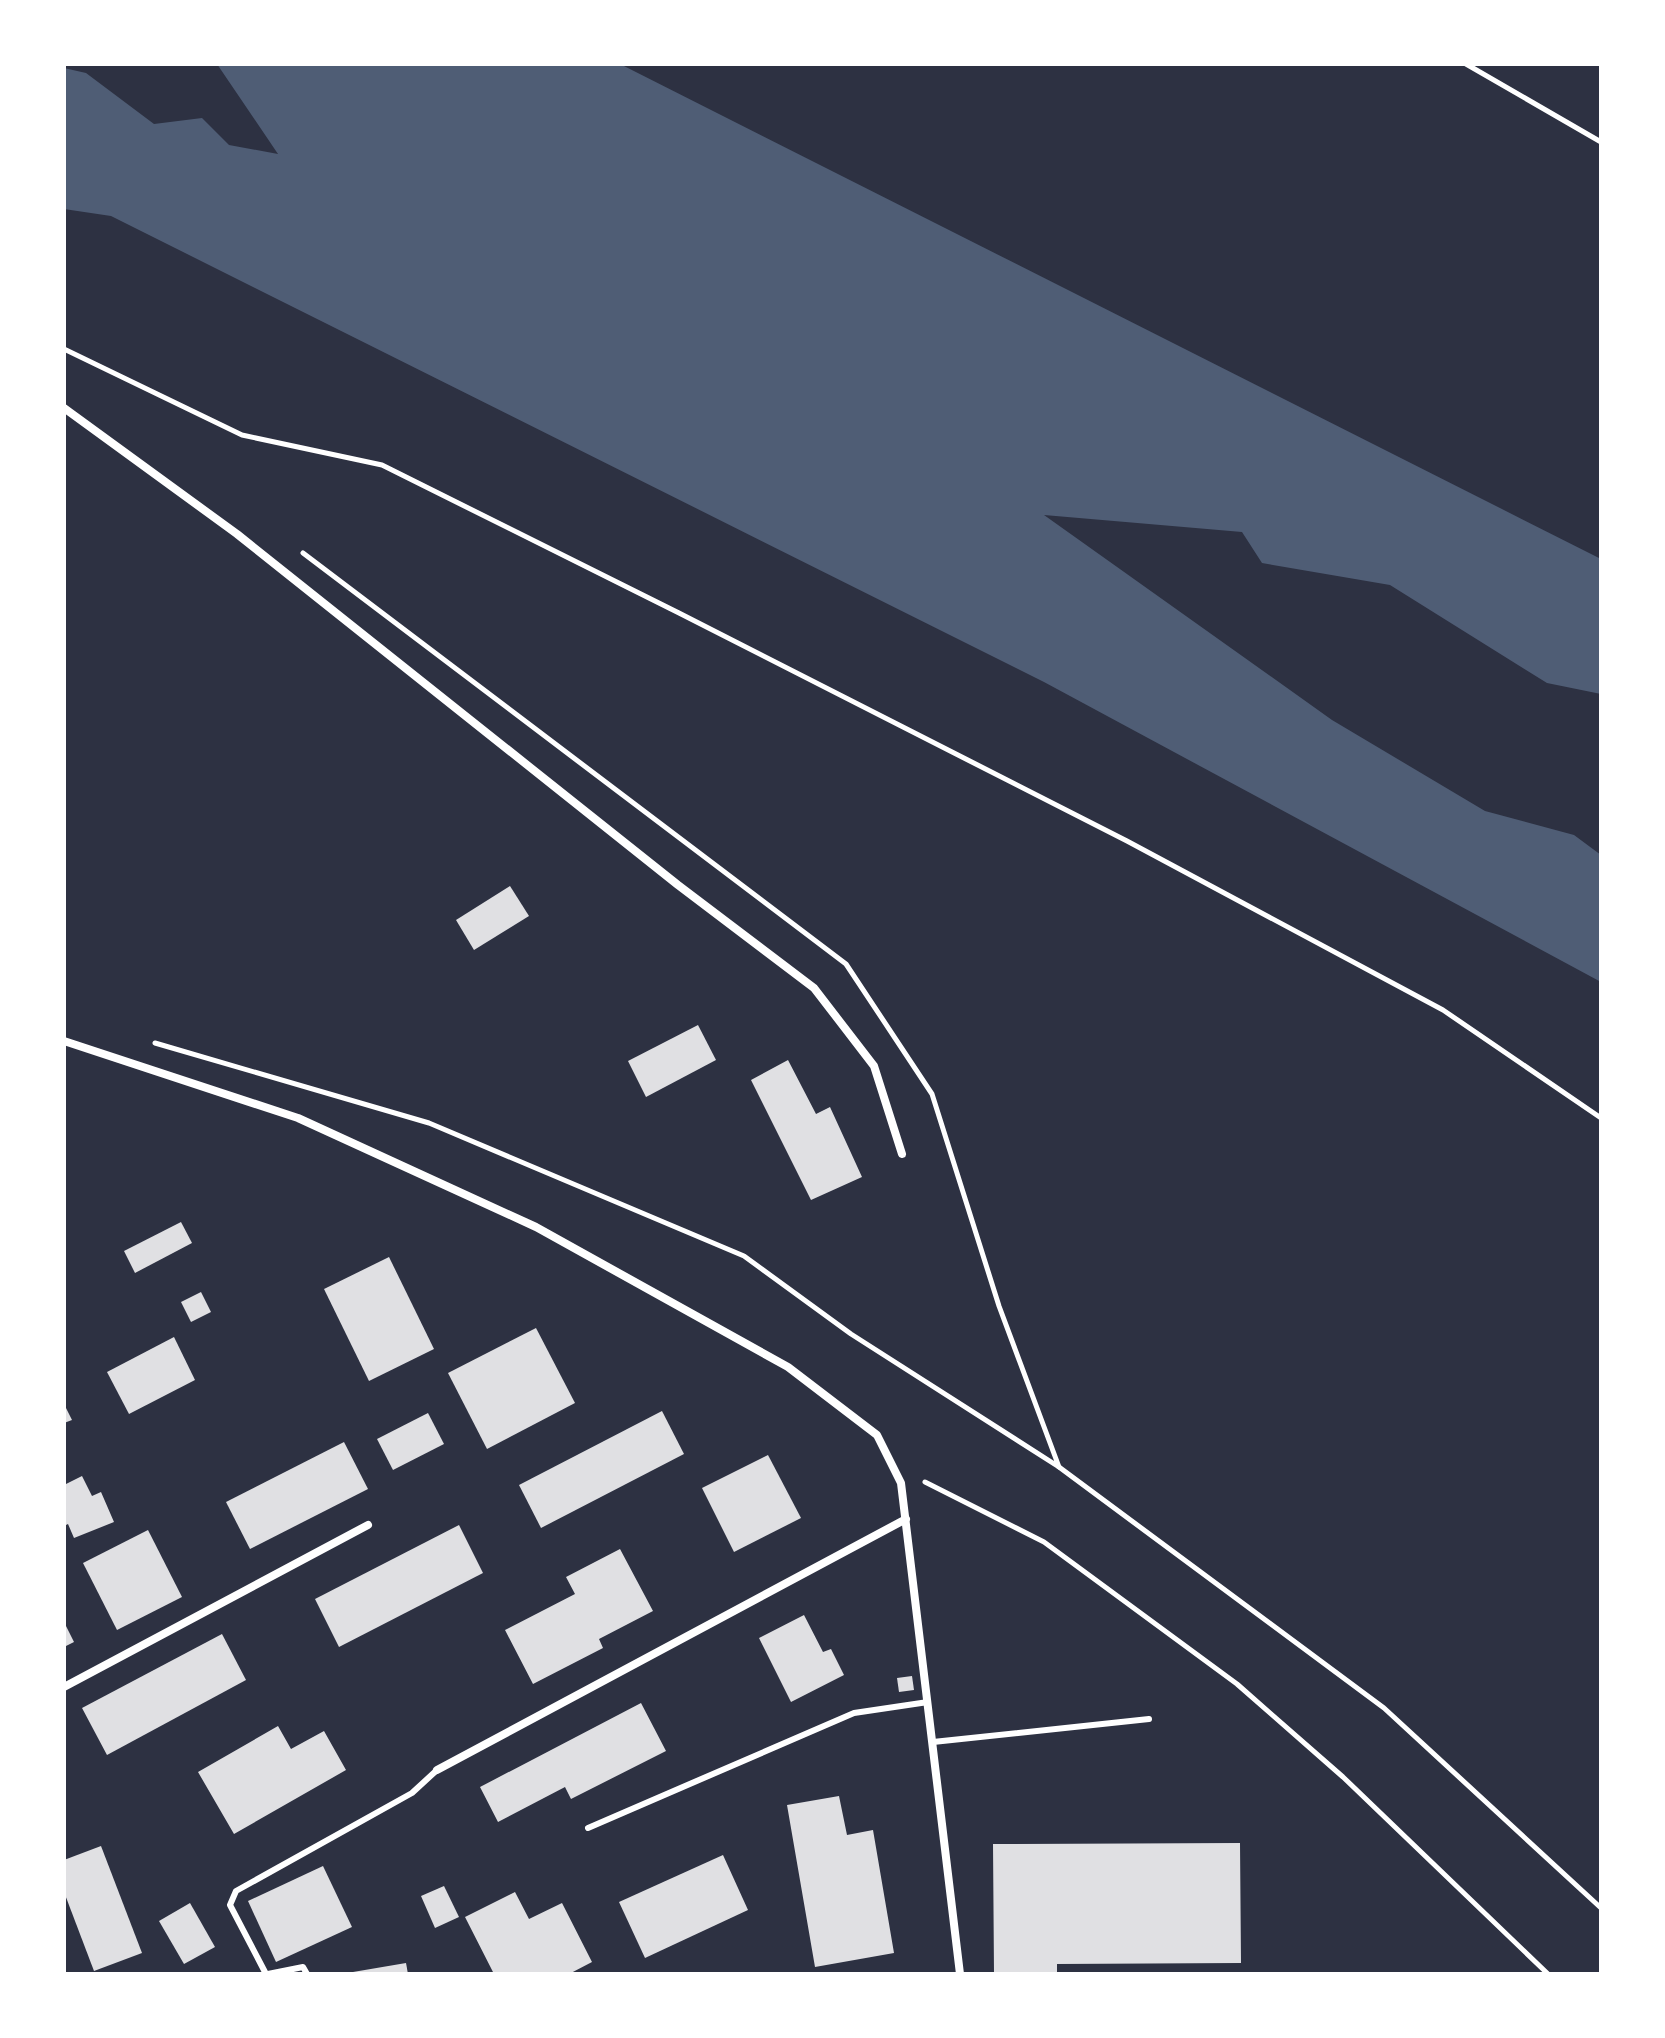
<svg xmlns="http://www.w3.org/2000/svg" width="1665" height="2038" font-family="'Times New Roman',serif">
<style>
.water{fill:#4f5d75}
.building{fill:#e0e0e3}
.lines{fill:none;stroke-linecap:round;stroke-linejoin:round}
.path{stroke:#fff;stroke-width:5}
.service{stroke:#fff;stroke-width:6}
.minor{stroke:#fff;stroke-width:8}
</style>
<rect width="100%" height="100%" fill="#2d3142"/>
<!-- water -->
<polygon class="water" points="217,64 620,64 1601,559 1601,694 1547,683 1390,585 1262,563 1242,532 1044,515 1332,720 1485,811 1574,835 1601,855 1601,982 1044,682 111,216 64,209 64,68 86,73 154,124 202,118 229,145 278,154"/>
<!-- building -->
<g class="building">
<polygon points="510,886 529,916 474,950 456,920"/>
<polygon points="698,1025 716,1060 646,1097 628,1061"/>
<polygon points="788,1060 816,1114 830,1107 862,1177 811,1200 751,1080"/>
<polygon points="181,1222 192,1243 135,1273 124,1251"/>
<polygon points="389,1257 434,1349 369,1381 324,1289"/>
<polygon points="201,1292 211,1312 191,1322 181,1302"/>
<polygon points="536,1328 575,1403 487,1449 448,1373"/>
<polygon points="174,1337 195,1380 129,1414 107,1372"/>
<polygon points="64,1404 72,1420 64,1423"/>
<polygon points="662,1411 684,1454 541,1528 519,1485"/>
<polygon points="428,1413 444,1444 393,1470 377,1439"/>
<polygon points="344,1442 368,1489 250,1549 226,1502"/>
<polygon points="768,1455 801,1518 734,1552 702,1488"/>
<polygon points="82,1476 92,1496 101,1492 114,1522 74,1538 68,1524 64,1526 64,1485"/>
<polygon points="459,1525 483,1573 339,1647 315,1599"/>
<polygon points="148,1530 182,1597 117,1630 83,1563"/>
<polygon points="620,1549 653,1611 599,1639 603,1648 533,1684 505,1630 575,1594 566,1577"/>
<polygon points="804,1615 823,1652 831,1649 844,1675 791,1702 759,1638"/>
<polygon points="64,1622 74,1642 64,1647"/>
<polygon points="222,1634 246,1680 107,1755 82,1708"/>
<polygon points="912,1676 914,1690 899,1692 897,1678"/>
<polygon points="641,1703 666,1751 571,1799 565,1787 498,1822 480,1787"/>
<polygon points="278,1726 291,1749 324,1731 346,1770 234,1834 198,1772"/>
<polygon points="839,1796 847,1835 873,1830 894,1953 815,1967 787,1805"/>
<polygon points="1240,1843 1241,1963 1057,1964 1057,1974 994,1974 993,1844"/>
<polygon points="101,1846 142,1953 94,1971 64,1892 64,1860"/>
<polygon points="723,1855 748,1910 645,1958 619,1902"/>
<polygon points="323,1866 352,1927 276,1962 248,1901"/>
<polygon points="444,1886 459,1917 435,1928 421,1896"/>
<polygon points="515,1892 529,1919 562,1903 592,1962 569,1974 494,1974 465,1917"/>
<polygon points="190,1903 215,1947 184,1964 159,1921"/>
<polygon points="406,1963 408,1974 353,1974 353,1972"/>
</g>
<g class="lines">
<!-- path -->
<g class="path">
<polyline points="1466,64 1601,142"/>
<polyline points="64,349 242,435 382,465 679,613 1127,841 1443,1010 1601,1118"/>
<polyline points="155,1043 429,1123 744,1256 851,1334 1059,1467 999,1306 932,1094 846,964 303,553"/>
<polyline points="1059,1467 1384,1708 1601,1908"/>
<polyline points="925,1482 1044,1542 1237,1684 1343,1777 1548,1974"/>
</g>
<!-- service -->
<g class="service">
<polyline points="933,1742 1149,1719"/>
<polyline points="588,1828 854,1713 928,1702"/>
<polyline points="266,1974 230,1905 236,1891 412,1793 437,1770"/>
<polyline points="268,1974 303,1967 307,1974"/>
</g>
<!-- minor -->
<g class="minor">
<polyline points="64,408 237,534 678,885 814,988 874,1066 902,1154"/>
<polyline points="64,1041 298,1118 536,1227 788,1367 877,1435 901,1483 960,1974"/>
<polyline points="64,1687 368,1525"/>
<polyline points="437,1770 906,1519"/>
</g>
</g>
<!-- border -->
<rect width="1665" height="2038" fill="none" stroke="#ffffff" stroke-width="132"/>
</svg>
